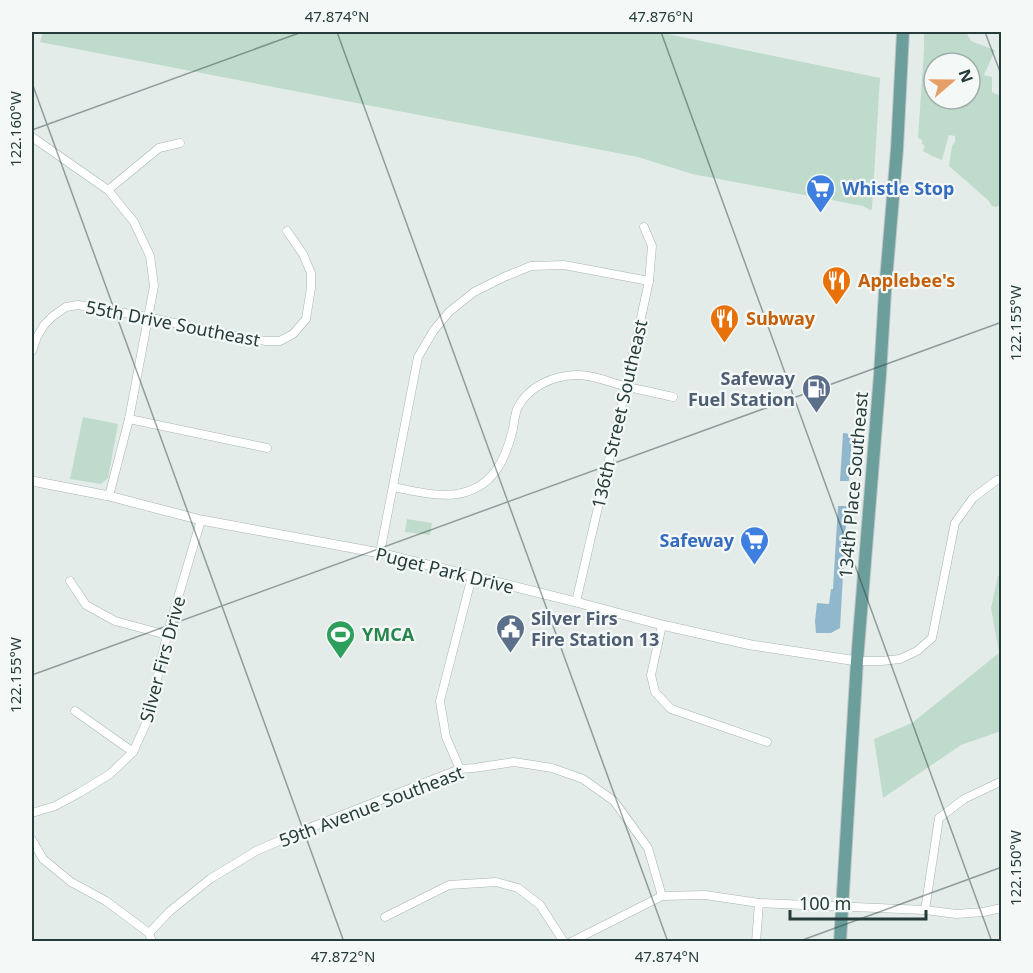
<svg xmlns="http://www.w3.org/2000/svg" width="1033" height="973" font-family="'Noto Sans',sans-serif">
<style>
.green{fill:#bfdbcc;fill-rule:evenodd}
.water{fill:#90b7cc}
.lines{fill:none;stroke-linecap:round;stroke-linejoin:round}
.stream{stroke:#90b7cc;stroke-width:3}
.minor-casing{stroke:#a7b4b2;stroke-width:9}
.tertiary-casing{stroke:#a7b4b2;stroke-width:10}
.primary-casing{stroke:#c2c8c8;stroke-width:14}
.minor{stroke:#fff;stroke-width:8}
.tertiary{stroke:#fff;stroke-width:9}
.primary{stroke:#6c9e9b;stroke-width:12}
.ticks{fill:none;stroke:#253c3b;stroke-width:1.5;stroke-opacity:0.45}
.labels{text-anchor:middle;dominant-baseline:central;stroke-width:4.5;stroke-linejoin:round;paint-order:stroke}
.shop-label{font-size:18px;font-weight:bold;fill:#366cbe;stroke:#f4f9f7;text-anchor:start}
.food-label{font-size:18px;font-weight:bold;fill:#c56008;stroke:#f4f9f7;text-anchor:start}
.street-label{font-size:18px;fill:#253c3b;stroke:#f4f9f7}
.service-label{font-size:18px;font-weight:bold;fill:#4e5e75;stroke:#f4f9f7;text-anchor:end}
.leisure-label{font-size:18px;font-weight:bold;fill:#27864d;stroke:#f4f9f7;text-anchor:start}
.neatline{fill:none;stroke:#253c3b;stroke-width:2}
.ticks-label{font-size:15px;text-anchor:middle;fill:#253c3b}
</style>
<rect width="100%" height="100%" fill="#e4ecea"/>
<!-- green -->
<g class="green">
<polygon points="43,32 658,32 880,78 872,209 870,210 863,206 692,174 638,157 40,42"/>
<path d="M924,32H966L971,41L995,50L984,75L992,77V92L1001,96L1002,205L996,207L992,206L988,200L949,166L952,146L955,142V136L949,135L942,160L932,156L923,151L925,146L922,144V140L918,138L924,50ZM934,63H970V99H934Z"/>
<polygon points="83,417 118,424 108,478 101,484 70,479"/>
<polygon points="407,519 432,523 430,535 405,532"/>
<polygon points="1001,573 1001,731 961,745 883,798 874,739 912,723 999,653 991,608 998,576"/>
</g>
<!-- water -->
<g class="water">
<polygon points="843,433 852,434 849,481 840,481"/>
<polygon points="838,506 847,506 840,628 831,633 816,633 815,621 817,603 829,604 831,589 833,589"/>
</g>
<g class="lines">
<!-- stream -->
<polyline class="stream" points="1001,619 1002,619"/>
<defs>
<g id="minor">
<polyline points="32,137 108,190 134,222 150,256 154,286 129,419 109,496"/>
<polyline points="108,190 159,148 180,143"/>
<polyline points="32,351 37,337 44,325 53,316 66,307 78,305 147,317 239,337 266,341 280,341 293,334 306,319 311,288 311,273 303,254 287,231"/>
<polyline points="129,419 267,448"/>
<path d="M393,487C414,491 436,497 457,494C493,488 505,461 513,429C514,422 515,413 518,407C529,386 553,376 575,375C591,374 609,382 624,386C640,390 657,393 673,397"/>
<polyline points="380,553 418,357 434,330 449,312 474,292 504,277 531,266 564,265 649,281"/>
<polyline points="70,581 86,605 115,621 167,635"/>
<polyline points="576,602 626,387 649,281 652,246 644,227"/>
<polyline points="662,625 651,675 655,692 671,709 767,742"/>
<polyline points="857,661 881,661 900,659 917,651 932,638 955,523 973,498 997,480 1002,479"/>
<polyline points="75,711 133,752"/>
<polyline points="460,769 446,737 440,701 472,576"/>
<polyline points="32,813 55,806 79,793 110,774 133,752 148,719 167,635 201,520"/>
<polyline points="32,840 43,859 71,882 106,901 149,933 152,942"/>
<polyline points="925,910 939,818 964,799 1002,781"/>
<polyline points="385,917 449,885 496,882 518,888 540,905 564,942"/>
<polyline points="149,933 170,911 210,879 256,851 304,830 460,769 474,768 514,762 552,768 583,779 614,801 648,848 662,896"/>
<polyline points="571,942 662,896 705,895 759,903 925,910 956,914 983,912 1002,908"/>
<polyline points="756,942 759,903"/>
</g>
<polyline id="tertiary" points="32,481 109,496 201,520 380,553 576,602 662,625 751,645 857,661"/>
<polyline id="primary" points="840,942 857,661 880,375 885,292 897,149 903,32"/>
</defs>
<!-- minor casing -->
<use href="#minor" class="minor-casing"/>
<!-- tertiary casing -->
<use href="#tertiary" class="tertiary-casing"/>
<!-- primary casing -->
<use href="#primary" class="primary-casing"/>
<!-- minor -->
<use href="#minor" class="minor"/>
<!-- tertiary -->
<use href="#tertiary" class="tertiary"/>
<!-- primary -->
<use href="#primary" class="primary"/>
</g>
<!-- ticks -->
<path class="ticks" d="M337,32L668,942M661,32L992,942M985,32L1002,77M32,83L344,942M32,130L302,32M32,675L1002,322M797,942L1002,867"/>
<!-- icons -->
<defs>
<symbol id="supermarket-pin" viewBox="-11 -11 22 30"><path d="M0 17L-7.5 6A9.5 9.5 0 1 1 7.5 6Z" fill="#3f7fe0" stroke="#f4f9f7"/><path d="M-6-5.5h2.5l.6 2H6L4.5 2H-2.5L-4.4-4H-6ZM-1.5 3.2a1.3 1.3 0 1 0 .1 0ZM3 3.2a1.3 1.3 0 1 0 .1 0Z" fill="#fff"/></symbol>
<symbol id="restaurant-pin" viewBox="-11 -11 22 30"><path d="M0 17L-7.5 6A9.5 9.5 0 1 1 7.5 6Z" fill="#e8710a" stroke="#f4f9f7"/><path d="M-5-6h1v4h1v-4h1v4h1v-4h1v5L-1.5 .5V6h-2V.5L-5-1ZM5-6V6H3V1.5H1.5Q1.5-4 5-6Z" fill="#fff"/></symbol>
<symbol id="fuel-pin" viewBox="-11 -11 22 30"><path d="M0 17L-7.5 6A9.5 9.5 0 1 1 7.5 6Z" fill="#5c6f8a" stroke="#f4f9f7"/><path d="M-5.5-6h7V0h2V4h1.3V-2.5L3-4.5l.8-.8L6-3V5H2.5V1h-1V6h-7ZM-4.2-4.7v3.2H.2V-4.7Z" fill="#fff"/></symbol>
<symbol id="civic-pin" viewBox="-11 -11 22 30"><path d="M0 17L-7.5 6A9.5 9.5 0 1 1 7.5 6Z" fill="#5c6f8a" stroke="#f4f9f7"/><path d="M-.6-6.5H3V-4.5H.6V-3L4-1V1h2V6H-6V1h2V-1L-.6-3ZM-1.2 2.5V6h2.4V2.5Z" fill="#fff"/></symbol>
<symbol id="stadium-pin" viewBox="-11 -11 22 30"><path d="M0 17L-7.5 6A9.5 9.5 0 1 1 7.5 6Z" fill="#2e9e5b" stroke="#f4f9f7"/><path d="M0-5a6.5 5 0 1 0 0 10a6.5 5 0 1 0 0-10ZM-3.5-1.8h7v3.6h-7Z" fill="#fff"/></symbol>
</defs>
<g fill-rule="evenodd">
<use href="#supermarket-pin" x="804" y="172" width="33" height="45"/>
<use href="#restaurant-pin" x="820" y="264" width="33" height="45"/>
<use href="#restaurant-pin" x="708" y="302" width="33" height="45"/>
<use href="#fuel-pin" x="800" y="372" width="33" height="45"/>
<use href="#supermarket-pin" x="738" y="524" width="33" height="45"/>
<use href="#civic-pin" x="494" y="612" width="33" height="45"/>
<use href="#stadium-pin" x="324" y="618" width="33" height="45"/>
</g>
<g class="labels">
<!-- shop labels -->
<g class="shop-label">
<text x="842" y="188">Whistle Stop</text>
<text x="734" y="540" text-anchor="end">Safeway</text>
</g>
<!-- food labels -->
<g class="food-label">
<text x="858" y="280">Applebee's</text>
<text x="746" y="318">Subway</text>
</g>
<!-- street labels -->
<g class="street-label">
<text transform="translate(173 323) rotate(11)">55th Drive Southeast</text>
<text transform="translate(619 414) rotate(-77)">136th Street Southeast</text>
<text transform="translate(853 485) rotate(-85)">134th Place Southeast</text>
<text transform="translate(445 570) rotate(14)">Puget Park Drive</text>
<text transform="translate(162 659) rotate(-75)">Silver Firs Drive</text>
<text transform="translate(371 806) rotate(-21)">59th Avenue Southeast</text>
</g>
<!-- service labels -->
<g class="service-label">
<text x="795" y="378">Safeway<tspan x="795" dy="21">Fuel Station</tspan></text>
<text x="531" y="618" text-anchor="start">Silver Firs<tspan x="531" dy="21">Fire Station 13</tspan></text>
</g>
<!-- leisure labels -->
<g class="leisure-label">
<text x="362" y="634">YMCA</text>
</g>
</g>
<!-- border -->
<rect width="1033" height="973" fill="none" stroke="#f4f9f7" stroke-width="66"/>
<!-- north arrow -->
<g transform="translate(952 81) rotate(70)"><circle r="28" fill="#f4f9f7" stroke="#a1adac" stroke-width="1.5"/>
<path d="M0-4.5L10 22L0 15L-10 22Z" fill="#e6a067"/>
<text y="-9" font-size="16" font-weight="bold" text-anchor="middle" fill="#253c3b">N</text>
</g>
<!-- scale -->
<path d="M790 910v9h136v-9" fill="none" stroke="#253c3b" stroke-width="3"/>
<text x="799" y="910" font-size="18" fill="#253c3b" stroke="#f4f9f7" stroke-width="4.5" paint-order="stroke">100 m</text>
<rect x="33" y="33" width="967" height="907" class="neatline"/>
<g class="ticks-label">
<text x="337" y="22">47.874°N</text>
<text x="661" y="22">47.876°N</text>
<text transform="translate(16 129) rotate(-90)" y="5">122.160°W</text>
<text transform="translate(1016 323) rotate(-90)" y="5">122.155°W</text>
<text transform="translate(16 675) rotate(-90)" y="5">122.155°W</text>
<text transform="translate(1016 868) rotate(-90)" y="5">122.150°W</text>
<text x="343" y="962">47.872°N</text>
<text x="667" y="962">47.874°N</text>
</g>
</svg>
